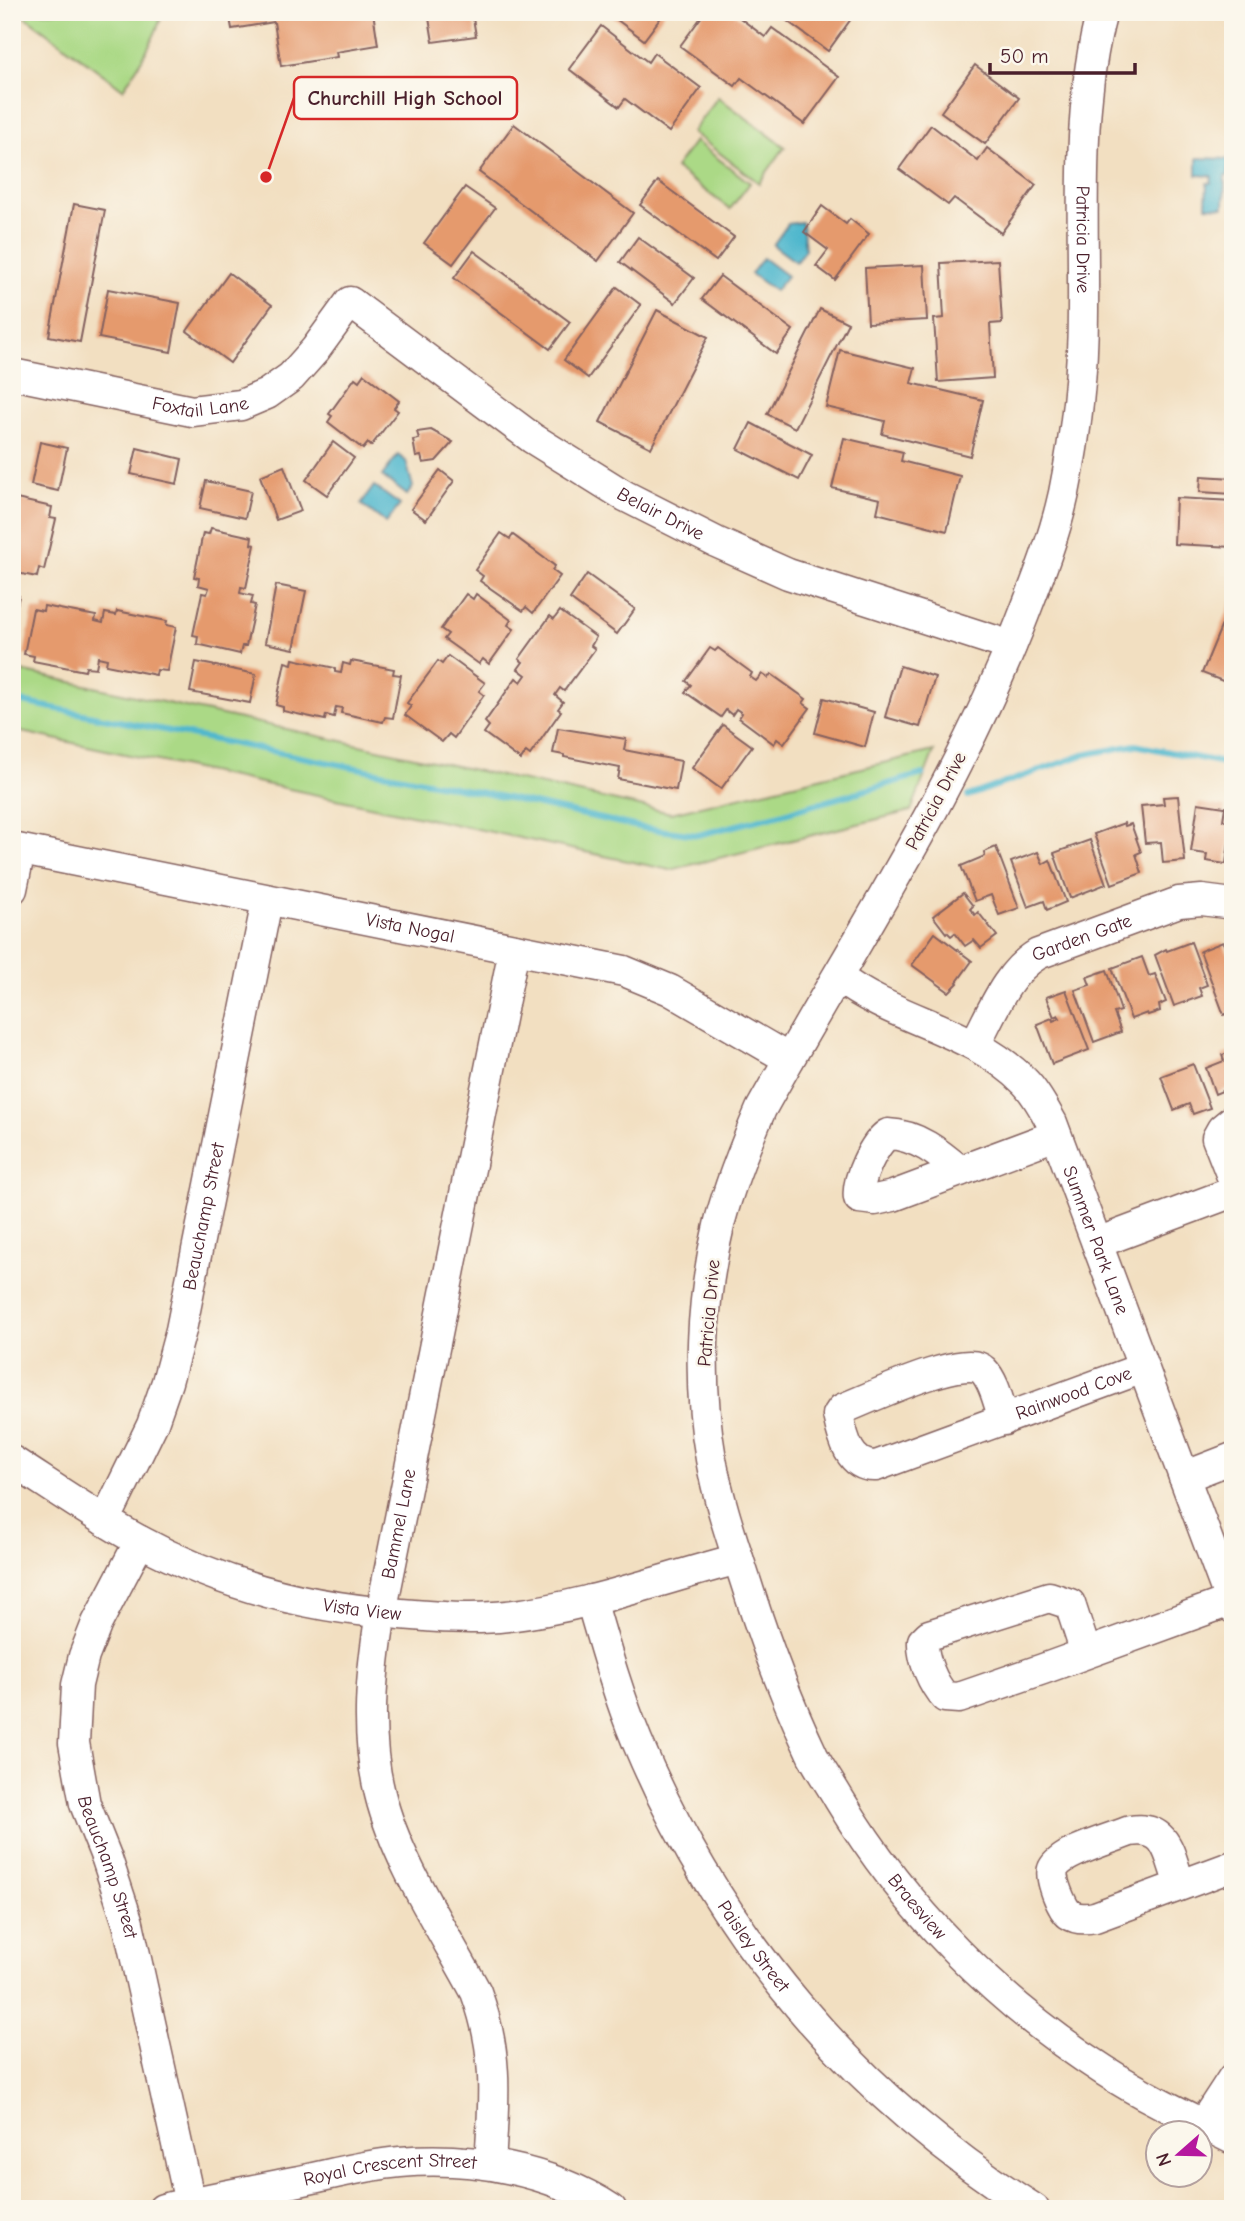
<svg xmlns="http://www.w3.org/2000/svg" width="1245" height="2221" font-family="'Comic Neue',sans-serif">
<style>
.green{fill:#abd986;stroke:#7a7c58;stroke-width:2}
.water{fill:#4fb7cd;stroke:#4c6b7c;stroke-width:2}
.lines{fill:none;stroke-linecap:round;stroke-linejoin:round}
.stream{stroke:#4fb7cd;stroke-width:6}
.building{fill:#e59a6d}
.minor-casing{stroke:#856260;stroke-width:33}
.minor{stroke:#fff;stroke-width:30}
.labels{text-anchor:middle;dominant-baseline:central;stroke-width:5;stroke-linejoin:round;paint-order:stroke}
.street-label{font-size:19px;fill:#4a1f2b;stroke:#fbf7ec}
.leader{fill:none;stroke:#d62828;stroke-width:2.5}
.callout-dot{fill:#d62828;stroke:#fbf7ec;stroke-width:2.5}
.callout{fill:#fbf7ec;stroke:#d62828;stroke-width:2.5}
.callout-label{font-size:21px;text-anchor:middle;font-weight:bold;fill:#4a1f2b}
</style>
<rect width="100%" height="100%" fill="#fbf7ec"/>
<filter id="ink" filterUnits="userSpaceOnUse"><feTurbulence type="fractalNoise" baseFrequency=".0143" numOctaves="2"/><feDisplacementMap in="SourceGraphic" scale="14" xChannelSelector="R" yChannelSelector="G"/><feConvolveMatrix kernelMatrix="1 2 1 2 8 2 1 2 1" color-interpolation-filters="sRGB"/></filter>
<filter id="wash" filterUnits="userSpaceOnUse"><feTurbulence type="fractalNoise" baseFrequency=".00686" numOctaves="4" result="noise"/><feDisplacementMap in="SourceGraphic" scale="28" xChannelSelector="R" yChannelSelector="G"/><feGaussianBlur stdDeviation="1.57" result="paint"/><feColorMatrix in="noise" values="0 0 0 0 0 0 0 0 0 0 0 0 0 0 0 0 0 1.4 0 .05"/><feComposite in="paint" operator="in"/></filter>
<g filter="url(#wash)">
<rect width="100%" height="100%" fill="#f2dfc1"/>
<!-- green -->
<g class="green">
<path d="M19,12H163C154,41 139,65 123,89Z"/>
<polygon points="718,97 785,147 759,183 692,132"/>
<polygon points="695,141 750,183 730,209 675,168"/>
<polygon points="12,669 671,813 934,751 911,811 670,870 12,730"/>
</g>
<!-- water -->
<g class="water">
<polygon points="1197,158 1229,159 1228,176 1225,176 1224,207 1206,206 1207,183 1211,183 1212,176 1197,175"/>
<polygon points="802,222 805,249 796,262 773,245 788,224"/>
<polygon points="763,258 787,276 775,291 751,274"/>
<polygon points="398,455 406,461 413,487 407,495 382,476"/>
<polygon points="374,486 400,505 386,523 361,504"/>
</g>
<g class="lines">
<!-- stream -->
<g class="stream">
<polyline points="12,700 489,794 643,828 698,835 777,815 923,774"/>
<polyline points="968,796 1083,755 1135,745 1233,765"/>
</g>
</g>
<g id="blocks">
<!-- building -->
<g class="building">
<polygon points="229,12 373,12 378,45 336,52 337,57 281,66 274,22 232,29"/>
<polygon points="428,12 472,12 476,36 433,42"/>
<polygon points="615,12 665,12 644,40 612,16"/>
<polygon points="705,12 732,12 765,37 772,28 839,77 804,124 741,78 735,86 680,46"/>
<polygon points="775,12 856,12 828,51"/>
<polygon points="601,26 648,62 654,53 701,88 669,132 625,99 619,107 569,69"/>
<polygon points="975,65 1019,98 985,144 941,112"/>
<polygon points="514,124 633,213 598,261 479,172"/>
<polygon points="931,125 978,161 987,148 1036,185 1001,233 954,198 948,205 899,169"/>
<polygon points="658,181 734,237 716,261 640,205"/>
<polygon points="465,187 495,208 453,264 424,243"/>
<polygon points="74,204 105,210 80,342 49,336"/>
<polygon points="822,206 846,224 850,219 869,234 835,280 816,266 828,250 804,232"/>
<polygon points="638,237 694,278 675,303 620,262"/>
<polygon points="474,251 570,322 550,349 454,278"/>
<polygon points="998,260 1002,323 990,324 993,378 938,382 934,319 944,318 941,263"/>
<polygon points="924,265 927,320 868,323 865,268"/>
<polygon points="229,273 272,305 230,363 187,331"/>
<polygon points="720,276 793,330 776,354 702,299"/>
<polygon points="617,287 641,305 588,378 564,360"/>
<polygon points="108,289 180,303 171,352 99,338"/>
<polygon points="820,309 848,323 795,428 767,414"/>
<polygon points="657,310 708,337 651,448 600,422"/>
<polygon points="840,350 915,368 911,383 983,400 970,456 882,434 885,421 826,407"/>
<polygon points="364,374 399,401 394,408 398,411 371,446 368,443 363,449 328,422 332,416 329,414 355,378 359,381"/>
<polygon points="751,423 812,455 799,480 738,449"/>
<polygon points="431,430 453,442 436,461 423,463 421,456 416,457 413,440 419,439 417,432"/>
<polygon points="844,438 903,452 901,461 960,476 947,531 877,513 880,499 832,488"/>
<polygon points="40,442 67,448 58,491 31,485"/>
<polygon points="333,442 354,458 327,495 306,480"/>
<polygon points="137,448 182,459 177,484 131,474"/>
<polygon points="284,466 301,511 276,520 260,476"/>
<polygon points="440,470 454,481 426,520 411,509"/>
<polygon points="1201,476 1233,478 1233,494 1200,492"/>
<polygon points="206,481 251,491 245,518 200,508"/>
<polygon points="12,498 52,507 50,518 56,519 44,570 39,568 37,577 12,572"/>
<polygon points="1176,498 1233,501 1233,547 1174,544"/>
<polygon points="211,528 252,537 251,544 255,545 246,588 241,587 240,593 253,596 251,604 255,605 246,646 242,646 240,654 197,644 198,636 193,635 202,593 207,594 209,588 198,585 199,578 194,577 203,533 209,534"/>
<polygon points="501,533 510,539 513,535 555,566 552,570 560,576 533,613 526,607 523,611 480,581 483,576 475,570"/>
<polygon points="587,574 635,609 617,634 570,599"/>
<polygon points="12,583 16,584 14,595 19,596 13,623"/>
<polygon points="276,585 306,591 294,649 265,643"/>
<polygon points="466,594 473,599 476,594 511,620 508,625 514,629 489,664 483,659 479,664 444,639 448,634 441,629"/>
<polygon points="1233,598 1233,685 1202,673"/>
<polygon points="44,606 96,616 95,621 103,623 105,613 116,615 117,611 167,621 166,625 176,627 167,671 157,670 156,675 106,665 107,659 98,657 96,668 86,667 85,671 33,661 34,656 24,654 33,609 43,611"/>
<polygon points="560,611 596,637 591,646 595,649 564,691 560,688 555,695 563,702 558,709 561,711 530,755 526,752 521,760 484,733 489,726 485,722 516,678 521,682 526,675 518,669 523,662 519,659 550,616 554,619"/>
<polygon points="710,648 715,651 718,648 752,673 750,677 756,681 762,674 768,678 771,674 806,699 803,703 810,708 784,744 777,739 774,744 739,718 742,713 736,709 732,715 726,710 721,717 685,692 691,685 686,681"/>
<polygon points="448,656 485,683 479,691 484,695 454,738 449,734 442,742 405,715 411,706 407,703 438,661 442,664"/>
<polygon points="293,659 335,668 335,672 341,673 343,663 350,665 351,661 394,669 393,674 401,675 393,718 385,717 383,722 341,713 342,708 336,707 334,717 326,715 325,720 283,711 283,707 276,705 285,662 292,664"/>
<polygon points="196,662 256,674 250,703 190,692"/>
<polygon points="900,666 935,677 920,727 885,717"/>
<polygon points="824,698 874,712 865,747 815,733"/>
<polygon points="723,725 752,746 721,789 692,768"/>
<polygon points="558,728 626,739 624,750 681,761 676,790 618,779 620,768 564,757 564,755 553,753"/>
<polygon points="1178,796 1185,861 1163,863 1161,842 1145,843 1141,806 1164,804 1163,797"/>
<polygon points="1198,803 1225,807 1223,820 1232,821 1226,864 1206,861 1207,854 1191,852"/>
<polygon points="1124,823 1125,826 1131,824 1141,852 1136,854 1142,873 1112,884 1094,834"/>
<polygon points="1090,840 1106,884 1070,898 1054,853"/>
<polygon points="996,847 1019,908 999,915 991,895 975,901 961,866 985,856 984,852"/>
<polygon points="1038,852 1043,864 1050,860 1066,902 1047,910 1044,901 1028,907 1011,862"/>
<polygon points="963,893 973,906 970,909 975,915 978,912 997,936 981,948 974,940 965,946 955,933 951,936 947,932 946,933 933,916"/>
<polygon points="935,933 972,961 957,982 958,983 949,992 912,965"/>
<polygon points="1191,942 1207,985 1199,988 1202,996 1174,1006 1155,955 1166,949 1167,951"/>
<polygon points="1223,942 1233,965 1233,1011 1224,1015 1200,951"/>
<polygon points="1142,957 1149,976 1155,974 1166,1002 1159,1005 1160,1011 1148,1015 1147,1013 1131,1019 1112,968"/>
<polygon points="1107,970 1121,1011 1114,1013 1121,1032 1094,1042 1075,990 1090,985 1087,977"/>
<polygon points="1066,990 1089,1050 1052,1064 1037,1024 1052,1018 1053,1021 1060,1018 1058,1015 1054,1017 1046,997"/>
<polygon points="1233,1051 1233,1097 1229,1088 1215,1094 1206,1068 1224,1061 1222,1055"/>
<polygon points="1193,1064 1210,1108 1193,1114 1189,1104 1174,1110 1161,1076"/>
</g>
</g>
</g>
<g filter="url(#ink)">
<use href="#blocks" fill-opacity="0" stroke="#856260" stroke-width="2"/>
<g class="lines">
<defs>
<g id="minor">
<path id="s1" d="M1102,12C1076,106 1084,215 1083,311C1083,371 1076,434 1064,493C1054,539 1036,583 1019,627C952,797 849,950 761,1109C745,1146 730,1183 720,1221C701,1298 697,1381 711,1459C719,1504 735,1548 749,1592C767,1648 788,1703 813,1756C821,1771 831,1785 839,1799C905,1909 997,2002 1105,2071C1145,2097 1190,2118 1233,2139"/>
<path id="s2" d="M12,374L192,411L241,405L267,394L291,377L315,350L350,302L532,438L625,496L716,542L788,574L1011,646"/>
<path id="s3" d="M12,848L624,971L670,990L789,1059"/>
<polyline points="12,889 20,850"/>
<path id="s4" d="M838,977C895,1021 973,1029 1025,1082C1036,1093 1044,1109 1052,1123L1233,1608"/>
<path id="s5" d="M975,1044C992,1013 1006,973 1038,954L1179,902L1202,900L1233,904"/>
<polyline points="1233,1120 1222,1129 1217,1138 1233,1179"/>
<path d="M960,1171C939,1153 917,1135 888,1134C874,1143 856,1181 859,1198L875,1200L893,1196L1056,1135"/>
<polyline points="1097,1243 1233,1192"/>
<path id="s6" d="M1004,1420C999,1405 995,1382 983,1370C965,1352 866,1400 842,1409L838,1415C843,1438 849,1467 876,1466L1143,1368"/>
<path id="s7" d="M12,1461C54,1488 94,1516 138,1540C219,1584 309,1608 401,1614C435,1617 473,1620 507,1616C586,1607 661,1579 738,1559"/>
<polyline points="1184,1477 1233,1458"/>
<path id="s8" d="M105,1521L152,1425L167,1382L181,1330L267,901"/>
<path id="s9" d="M140,1541L97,1623L84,1656L77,1685L74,1743L85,1804L107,1859L128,1923L190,2203"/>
<path id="s10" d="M591,1600C605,1648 618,1695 637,1741C718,1935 855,2097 1034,2209"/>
<path d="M1086,1653L1070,1604L1049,1597L929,1635L923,1641C922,1659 933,1684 945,1697L959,1698L1043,1669L1230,1601"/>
<path d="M1180,1885C1169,1856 1169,1825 1130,1831C1113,1838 1061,1852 1053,1869C1049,1877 1062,1909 1069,1914C1076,1919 1086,1919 1095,1917L1233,1866"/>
<polyline points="1203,2124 1233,2078"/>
<path id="s11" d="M490,2164C494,2100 499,2054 476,1992C444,1932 396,1860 380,1794C365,1734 371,1673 381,1613L514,949"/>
<path id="s12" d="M163,2209C206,2199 250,2191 294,2182C329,2175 364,2165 400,2162C471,2156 549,2169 611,2209"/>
</g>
</defs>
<!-- minor casing -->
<use href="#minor" class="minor-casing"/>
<!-- minor -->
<use href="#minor" class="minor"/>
</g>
</g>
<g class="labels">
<!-- street labels -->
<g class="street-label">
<text stroke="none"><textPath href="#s1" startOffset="229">Patricia Drive</textPath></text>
<text stroke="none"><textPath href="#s2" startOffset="192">Foxtail Lane</textPath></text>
<text stroke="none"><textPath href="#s2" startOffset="763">Belair Drive</textPath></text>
<text transform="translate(936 801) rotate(-62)">Patricia Drive</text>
<text stroke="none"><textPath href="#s3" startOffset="406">Vista Nogal</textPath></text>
<text stroke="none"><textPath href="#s5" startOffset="158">Garden Gate</textPath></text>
<text stroke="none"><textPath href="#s8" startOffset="322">Beauchamp Street</textPath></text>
<text stroke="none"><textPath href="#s4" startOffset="390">Summer Park Lane</textPath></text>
<text transform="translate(709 1313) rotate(-85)">Patricia Drive</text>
<text stroke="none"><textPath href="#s6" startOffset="492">Rainwood Cove</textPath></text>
<text stroke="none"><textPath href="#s11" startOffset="668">Bammel Lane</textPath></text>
<text stroke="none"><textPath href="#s7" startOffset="385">Vista View</textPath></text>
<text stroke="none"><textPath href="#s9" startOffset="345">Beauchamp Street</textPath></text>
<text stroke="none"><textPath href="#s1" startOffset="2030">Braesview</textPath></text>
<text stroke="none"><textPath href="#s10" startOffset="385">Paisley Street</textPath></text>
<text stroke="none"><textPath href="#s12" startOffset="231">Royal Crescent Street</textPath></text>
</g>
</g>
<!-- callouts -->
<path class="leader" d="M266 177L294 98"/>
<circle class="callout-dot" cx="266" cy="177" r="7"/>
<rect class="callout" x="294" y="77" width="223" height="42" rx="7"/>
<g class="callout-label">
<text x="405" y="105">Churchill High School</text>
</g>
<!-- margin -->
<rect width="1245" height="2221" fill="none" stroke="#fbf7ec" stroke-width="42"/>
<!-- north arrow -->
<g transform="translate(1179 2154) rotate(250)"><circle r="33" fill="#fbf7ec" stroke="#b4a19f" stroke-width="2"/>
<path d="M0-5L12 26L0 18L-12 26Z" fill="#b5179e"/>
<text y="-10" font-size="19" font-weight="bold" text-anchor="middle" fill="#4a1f2b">N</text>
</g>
<!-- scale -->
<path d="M990 63v10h145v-10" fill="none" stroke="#4a1f2b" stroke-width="3.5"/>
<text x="1000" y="63" font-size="21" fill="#4a1f2b" stroke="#fbf7ec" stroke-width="5" paint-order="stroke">50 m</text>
</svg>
